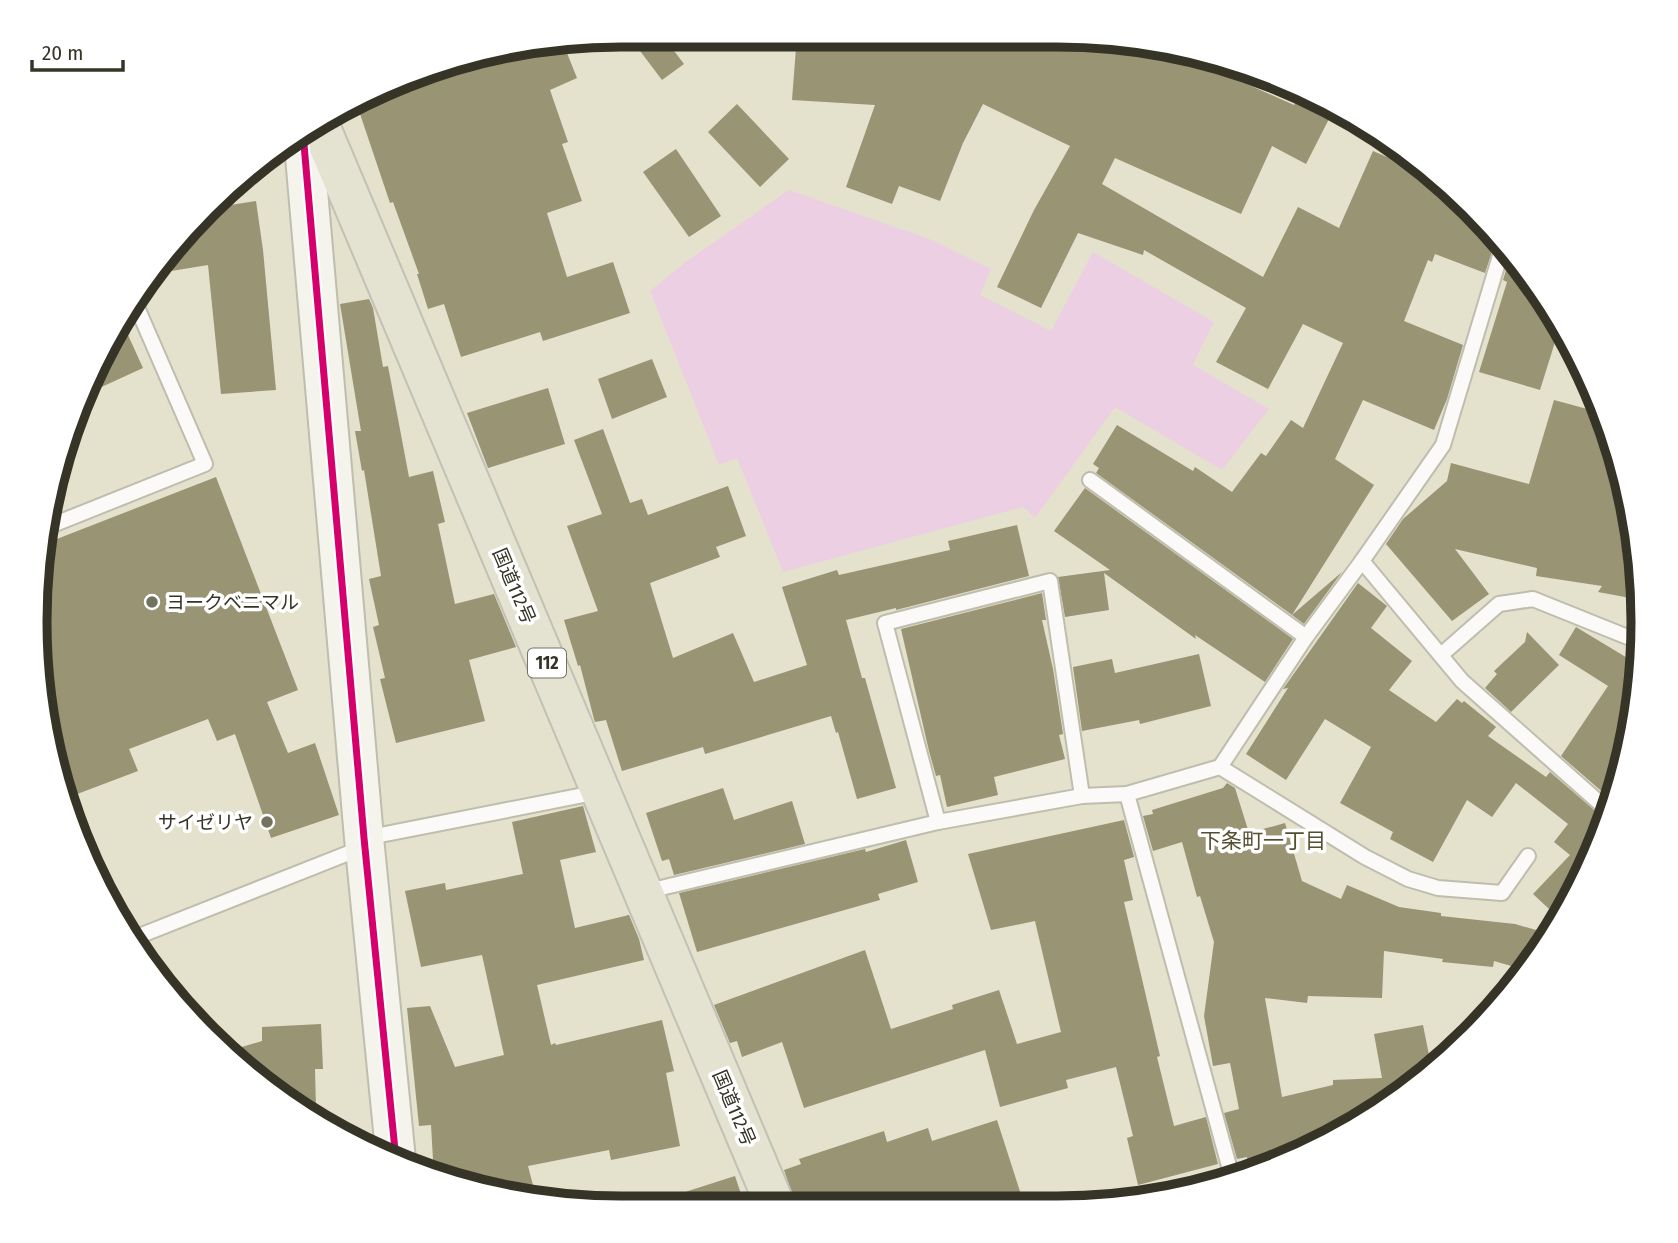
<svg xmlns="http://www.w3.org/2000/svg" width="1678" height="1243" font-family="'Fira Sans Condensed','Noto Sans JP',sans-serif">
<style>
.green{fill:#edcfe4}
.building{fill:#989474}
.lines{fill:none;stroke-linecap:round;stroke-linejoin:round}
.lane-casing{stroke:#bfbdad;stroke-width:18}
.secondary-casing{stroke:#bfbdad;stroke-width:42}
.highway-casing{stroke:#c2c1b6;stroke-width:42}
.lane{stroke:#fbfaf8;stroke-width:14}
.secondary{stroke:#f4f3ec;stroke-width:38}
.highway{stroke:#e4e2d0;stroke-width:38}
.cycleway-casing{stroke:#fff;stroke-width:11}
.cycleway{stroke:#d6006c;stroke-width:7}
.poi-dot{fill:#737160;stroke:#fff;stroke-width:2.5}
.labels{text-anchor:middle;dominant-baseline:central;stroke-width:7;stroke-linejoin:round;paint-order:stroke}
.shield{fill:#fff;stroke:#727167;stroke-width:2}
.shield-label{font-size:18px;font-weight:bold;fill:#363426}
.street-label{font-size:19px;fill:#363426;stroke:#fff}
.poi-label{font-size:19px;fill:#363426;stroke:#fff;text-anchor:start}
.neighbourhood-label{font-size:21px;fill:#534f2f;stroke:#fff}
.rim{fill:none;stroke:#363426;stroke-width:9}
</style>
<rect width="100%" height="100%" fill="#e4e1cd"/>
<!-- green -->
<polygon class="green" points="789,190 932,240 991,269 980,295 1051,331 1093,252 1214,322 1193,365 1269,409 1222,470 1115,407 1035,518 1023,507 783,572 737,458 719,465 650,291 687,261"/>
<!-- building -->
<g class="building">
<polygon points="628,35 662,35 684,64 662,80"/>
<polygon points="797,35 1094,36 1193,52 1223,67 1220,72 1294,105 1297,100 1330,117 1306,164 1272,146 1241,214 1115,158 1102,184 1263,277 1298,207 1339,228 1373,151 1424,173 1496,240 1485,273 1435,254 1432,262 1428,260 1404,321 1463,345 1447,399 1434,430 1363,400 1335,459 1374,485 1292,615 1096,473 1099,468 1093,464 1117,425 1193,471 1195,467 1232,492 1261,453 1266,456 1291,420 1303,428 1343,343 1303,324 1268,389 1216,362 1246,308 1144,250 1143,255 1078,233 1041,308 997,287 1034,210 1070,146 983,104 963,143 940,201 899,186 892,204 846,187 875,105 792,100"/>
<polygon points="563,43 577,78 550,90 568,142 562,144 582,201 547,213 567,277 613,262 630,313 543,341 540,332 461,357 444,304 428,309 417,274 419,274 393,202 390,203 356,102 471,55 476,54 478,60 501,51"/>
<polygon points="737,104 789,159 760,187 708,132"/>
<polygon points="676,149 721,216 689,237 643,172"/>
<polygon points="256,201 263,250 276,390 221,394 208,265 159,273 205,209"/>
<polygon points="1511,254 1522,265 1560,326 1540,390 1479,372 1507,282 1503,280"/>
<polygon points="369,299 373,308 383,367 388,366 409,477 433,471 445,522 438,524 455,604 494,594 516,647 469,660 485,721 396,743 380,679 385,678 373,627 379,625 369,579 381,576 364,470 362,471 355,431 361,431 340,304"/>
<polygon points="123,324 143,368 84,395 96,362"/>
<polygon points="652,359 667,397 612,419 598,379"/>
<polygon points="548,388 565,444 488,468 467,413"/>
<polygon points="1554,400 1602,413 1623,470 1642,584 1641,600 1598,592 1602,586 1536,576 1537,568 1455,549 1489,594 1452,621 1386,544 1403,519 1447,481 1451,463 1529,484"/>
<polygon points="603,429 630,503 642,499 648,515 728,486 746,536 716,547 720,557 650,583 673,658 733,633 754,682 807,665 782,587 837,570 839,575 950,550 948,541 1017,525 1029,576 896,610 896,608 846,620 862,678 865,678 896,788 857,799 838,732 836,733 831,716 705,754 703,747 622,771 606,720 595,722 594,719 580,665 578,666 564,620 598,611 567,526 602,514 574,440"/>
<polygon points="216,477 298,690 267,702 288,753 315,743 339,815 271,838 235,734 217,741 208,719 129,749 138,771 64,799 36,660 44,544"/>
<polygon points="1085,488 1293,639 1265,682 1195,635 1196,639 1104,573 1109,610 1065,617 1058,577 1110,570 1054,531"/>
<polygon points="1342,572 1304,624 1292,615"/>
<polygon points="1358,583 1387,606 1371,628 1412,661 1389,690 1436,722 1457,699 1462,703 1464,701 1496,727 1488,736 1546,777 1550,772 1607,821 1561,920 1533,894 1570,855 1554,842 1568,824 1516,783 1492,817 1467,800 1433,862 1390,839 1393,832 1340,803 1371,747 1325,719 1286,780 1246,754 1288,688 1283,689"/>
<polygon points="1042,593 1046,620 1042,620 1053,669 1063,734 1059,735 1065,759 994,777 998,795 947,807 940,775 936,776 929,751 901,629"/>
<polygon points="1576,627 1639,665 1638,698 1614,802 1561,756 1608,686 1559,655"/>
<polygon points="1527,632 1559,665 1511,712 1485,688 1497,674 1494,671 1525,642"/>
<polygon points="1199,654 1211,706 1140,724 1139,720 1082,731 1073,667 1112,659 1115,673"/>
<polygon points="1227,783 1235,788 1249,833 1285,823 1302,881 1341,899 1347,885 1399,907 1441,913 1441,916 1515,924 1550,934 1525,970 1494,961 1493,967 1442,962 1443,959 1384,951 1382,998 1308,996 1307,1003 1265,998 1282,1097 1333,1085 1333,1080 1382,1078 1374,1034 1423,1025 1432,1070 1413,1087 1281,1164 1249,1172 1247,1157 1237,1159 1224,1113 1239,1109 1230,1063 1213,1066 1204,1016 1214,942 1200,896 1197,897 1182,842 1153,851 1143,816 1153,814 1152,810 1223,788"/>
<polygon points="723,788 734,820 792,801 805,844 674,875 669,859 662,861 646,813"/>
<polygon points="583,806 596,852 560,860 575,928 629,915 639,939 644,960 537,985 551,1045 555,1043 556,1045 662,1020 674,1071 666,1073 680,1146 611,1160 609,1150 528,1166 534,1189 518,1194 434,1177 431,1125 419,1126 407,1008 430,1006 455,1067 504,1055 482,955 421,967 405,891 445,883 446,890 523,874 512,822"/>
<polygon points="1124,820 1134,857 1124,860 1133,900 1124,902 1160,1056 1157,1057 1174,1126 1206,1117 1218,1164 1138,1185 1127,1138 1133,1136 1116,1067 1066,1080 1068,1088 1000,1107 985,1050 804,1108 782,1042 742,1057 737,1041 730,1043 714,1005 865,950 891,1029 953,1009 952,1005 999,990 1017,1044 1061,1032 1035,921 991,930 968,854"/>
<polygon points="906,840 918,882 878,894 880,900 697,952 679,893 865,849 866,852"/>
<polygon points="321,1024 323,1069 315,1069 316,1109 300,1109 235,1063 225,1052 262,1041 262,1027"/>
<polygon points="997,1120 1024,1204 796,1205 784,1170 801,1164 799,1159 884,1131 887,1142 928,1128 932,1141"/>
<polygon points="735,1176 745,1206 658,1206 657,1201"/>
</g>
<g class="lines">
<defs>
<g id="lane">
<polyline points="1090,480 1306,637"/>
<polyline points="45,528 205,464 136,305"/>
<polyline points="1362,561 1462,681 1611,813"/>
<polyline points="1441,655 1499,604 1533,599 1640,642"/>
<polyline points="1220,767 1365,857 1408,879 1438,888 1502,893 1528,856"/>
<polyline points="1127,794 1232,1177"/>
<polyline points="938,822 885,623 1050,581 1082,796"/>
<polyline points="365,838 599,792"/>
<polyline points="644,892 938,822 1082,796 1127,794 1220,767 1306,637 1362,561 1443,445 1503,246"/>
<polyline points="134,938 364,847"/>
</g>
<polyline id="secondary" points="303,133 364,838 396,1160"/>
<polyline id="highway" points="318,121 775,1205"/>
</defs>
<!-- lane casing -->
<use href="#lane" class="lane-casing"/>
<!-- secondary casing -->
<use href="#secondary" class="secondary-casing"/>
<!-- highway casing -->
<use href="#highway" class="highway-casing"/>
<!-- lane -->
<use href="#lane" class="lane"/>
<!-- secondary -->
<use href="#secondary" class="secondary"/>
<!-- highway -->
<use href="#highway" class="highway"/>
<defs>
<polyline id="cycleway" points="303,133 364,838 396,1160"/>
</defs>
<!-- cycleway casing -->
<use href="#cycleway" class="cycleway-casing"/>
<!-- cycleway -->
<use href="#cycleway" class="cycleway"/>
</g>
<!-- markers -->
<g class="poi-dot">
<circle cx="152" cy="602" r="7"/>
<circle cx="267" cy="822" r="7"/>
</g>
<g class="labels">
<!-- shield labels -->
<rect class="shield" x="528" y="648.5" width="38" height="29" rx="5"/>
<g class="shield-label">
<text x="547" y="663">112</text>
</g>
<!-- street labels -->
<g class="street-label">
<text transform="translate(514 586) rotate(67)">国道112号</text>
<text transform="translate(734 1108) rotate(67)">国道112号</text>
</g>
<!-- poi labels -->
<g class="poi-label">
<text x="166" y="602">ヨークベニマル</text>
<text x="253" y="822" text-anchor="end">サイゼリヤ</text>
</g>
<!-- neighbourhood labels -->
<g class="neighbourhood-label">
<text x="1263" y="841">下条町一丁目</text>
</g>
</g>
<!-- crop -->
<path d="M0 0H1678V1243H0ZM621 47H1057A574 574 0 0 1 1631 621V622A574 574 0 0 1 1057 1196H621A574 574 0 0 1 47 622V621A574 574 0 0 1 621 47Z" fill="#fff" fill-rule="evenodd"/>
<path class="rim" d="M621 47H1057A574 574 0 0 1 1631 621V622A574 574 0 0 1 1057 1196H621A574 574 0 0 1 47 622V621A574 574 0 0 1 621 47Z"/>
<!-- scale -->
<path d="M32 60v10h91v-10" fill="none" stroke="#363426" stroke-width="3.5"/>
<text x="42" y="60" font-size="21" fill="#363426" stroke="#ffffff" stroke-width="5" paint-order="stroke">20 m</text>
</svg>
